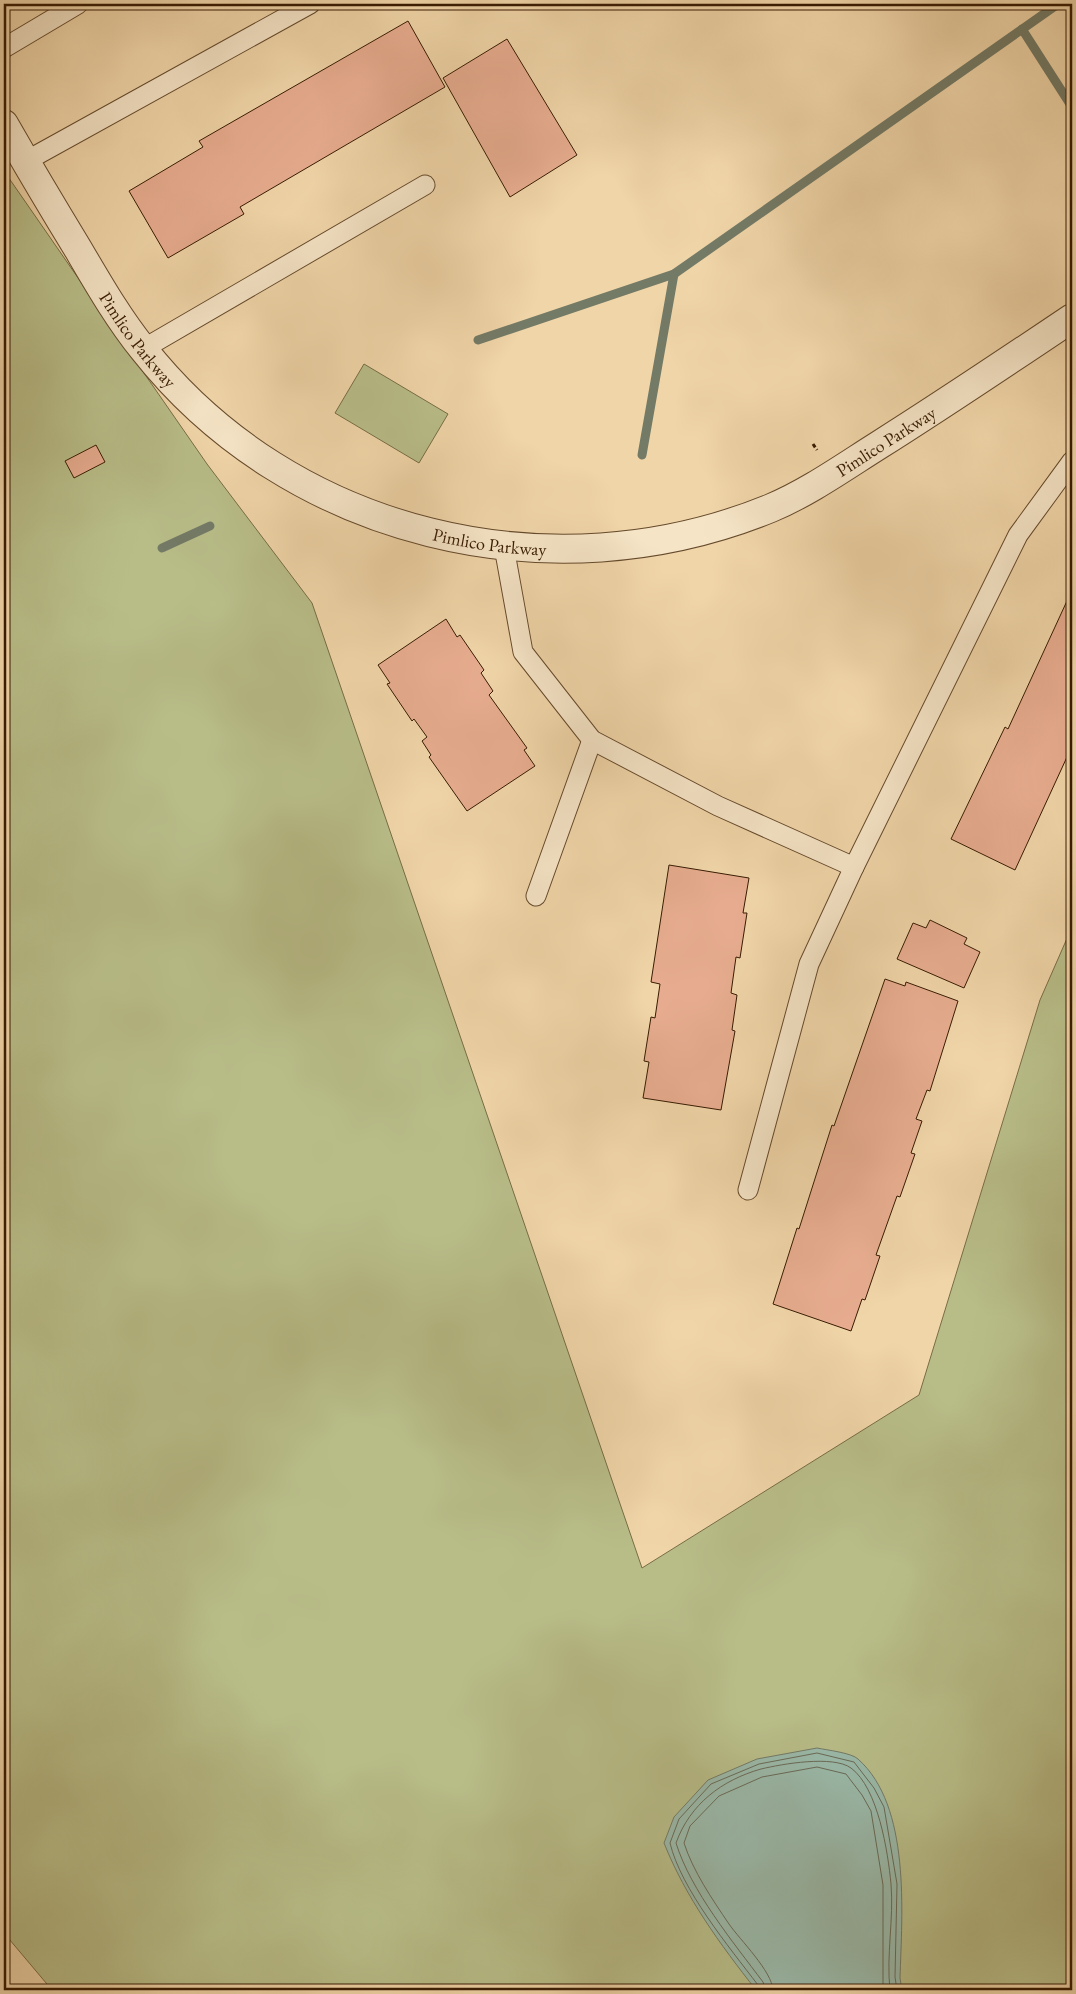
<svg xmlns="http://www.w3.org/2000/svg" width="1076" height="1994" font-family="'EB Garamond',serif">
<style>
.green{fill:#b8bd88;stroke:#786c45}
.water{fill:#9ab9a9;stroke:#737a66}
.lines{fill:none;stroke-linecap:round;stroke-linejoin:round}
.shore{stroke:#696a56;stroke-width:1}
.stream{stroke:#737a66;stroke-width:9}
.building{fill:#e7ac8f;stroke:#381b02}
.service-casing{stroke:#664a2c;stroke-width:21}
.tertiary-casing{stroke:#664a2c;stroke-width:30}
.path{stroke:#381b02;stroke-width:3;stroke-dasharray:4 2.5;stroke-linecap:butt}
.service{stroke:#f5e4c6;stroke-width:19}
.tertiary{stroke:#f5e4c6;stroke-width:28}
.labels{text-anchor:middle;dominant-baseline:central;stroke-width:5;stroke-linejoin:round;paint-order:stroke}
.street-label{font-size:18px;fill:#381b02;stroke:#f5e4c6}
</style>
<rect width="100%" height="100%" fill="#f0d5a8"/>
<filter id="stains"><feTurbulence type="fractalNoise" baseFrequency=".004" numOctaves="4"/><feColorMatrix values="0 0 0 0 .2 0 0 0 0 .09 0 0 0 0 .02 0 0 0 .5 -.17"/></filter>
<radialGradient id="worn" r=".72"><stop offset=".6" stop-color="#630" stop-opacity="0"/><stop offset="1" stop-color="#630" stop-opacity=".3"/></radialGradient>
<!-- green -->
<g class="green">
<polygon points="4,171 207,464 312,603 642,1568 919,1395 1040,1000 1072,927 1072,1990 52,1990 4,1933"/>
<polygon points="364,364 448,414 419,463 335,413"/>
</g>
<!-- water -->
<path class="water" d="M817,1748C827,1750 852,1753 858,1759C911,1806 902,1913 900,1978L902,1990H756C720,1944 686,1898 664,1843L674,1817L708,1780L757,1759Z"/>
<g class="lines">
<!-- shore -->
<g class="shore">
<path d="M759,1990L758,1985C729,1947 681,1889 670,1843L679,1819L711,1784L759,1764L817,1753L854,1762L874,1788L884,1807L897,1884L895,1977L897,1990"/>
<path d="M766,1990L763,1982C733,1942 691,1891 676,1843C690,1804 722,1780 761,1769C782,1764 833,1755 851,1768C878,1788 888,1852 891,1884C894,1919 886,1955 890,1990"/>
<path d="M773,1990C772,1971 740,1940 729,1924C712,1899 693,1871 684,1843L690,1826L719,1796L762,1777L817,1767L846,1774L862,1795L871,1811L883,1885V1990"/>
</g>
<!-- stream -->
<g class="stream">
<polyline points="1022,29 1072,107"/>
<polyline points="478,340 674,274 1058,4"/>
<polyline points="642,455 674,274"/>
<polyline points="162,548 210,526"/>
</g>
</g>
<!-- building -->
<g class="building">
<polygon points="408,21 445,87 240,207 244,214 168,258 129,191 203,147 199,141"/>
<polygon points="507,39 577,155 510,197 443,78"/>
<polygon points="96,445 105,462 74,478 65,461"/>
<polygon points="1072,590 1072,757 1071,759 1067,757 1015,870 951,839 1005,727 1008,729"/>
<polygon points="446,619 457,637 460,635 484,670 481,673 493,691 489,695 527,748 524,750 535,766 467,811 429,757 431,755 422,741 427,737 414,719 412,721 387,684 390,683 378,665"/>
<polygon points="669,865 749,878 743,913 747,913 740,958 736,957 731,993 737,995 732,1030 735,1031 721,1110 643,1098 649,1062 644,1061 651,1017 655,1018 660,984 651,982"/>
<polygon points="930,920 967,938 964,944 980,952 964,988 897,959 913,923 926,928"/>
<polygon points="885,979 905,986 906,982 958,1001 930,1091 927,1090 916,1119 922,1121 911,1153 915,1154 900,1197 897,1196 876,1255 880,1256 865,1300 862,1299 851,1331 773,1304 797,1228 799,1229 832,1125 834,1126"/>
</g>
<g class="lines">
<defs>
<g id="service">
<polyline points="4,48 78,4"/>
<polyline points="26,161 310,4"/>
<polyline points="143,349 425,185"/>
<polyline points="504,547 523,652 592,740 718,806 854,867 1018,535 1072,461"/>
<polyline points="536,896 592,740"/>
<polyline points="748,1190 809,964 854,867"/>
</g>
<g id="tertiary">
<path id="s1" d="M4,124C28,166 53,208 78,249C98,283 118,318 143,349C290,536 552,598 771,508C809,492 844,467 879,445C944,404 1008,361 1072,318"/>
</g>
</defs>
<!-- service casing -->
<use href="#service" class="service-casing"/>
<!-- tertiary casing -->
<use href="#tertiary" class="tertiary-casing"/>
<!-- path -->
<polyline class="path" points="813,444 817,450"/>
<!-- service -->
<use href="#service" class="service"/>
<!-- tertiary -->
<use href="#tertiary" class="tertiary"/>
</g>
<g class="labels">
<!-- street labels -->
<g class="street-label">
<text stroke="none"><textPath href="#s1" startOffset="254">Pimlico Parkway</textPath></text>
<text stroke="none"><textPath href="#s1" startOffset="1092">Pimlico Parkway</textPath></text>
<text stroke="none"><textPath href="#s1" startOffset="672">Pimlico Parkway</textPath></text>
</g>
</g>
<!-- margin -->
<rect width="1076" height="1994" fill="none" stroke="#f0d5a8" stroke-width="20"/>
<rect x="5" y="5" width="1066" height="1984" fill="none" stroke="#381b02" stroke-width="2.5"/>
<rect x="10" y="10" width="1056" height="1974" fill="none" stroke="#381b02"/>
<rect width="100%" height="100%" filter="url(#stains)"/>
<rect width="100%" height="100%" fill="url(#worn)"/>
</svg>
